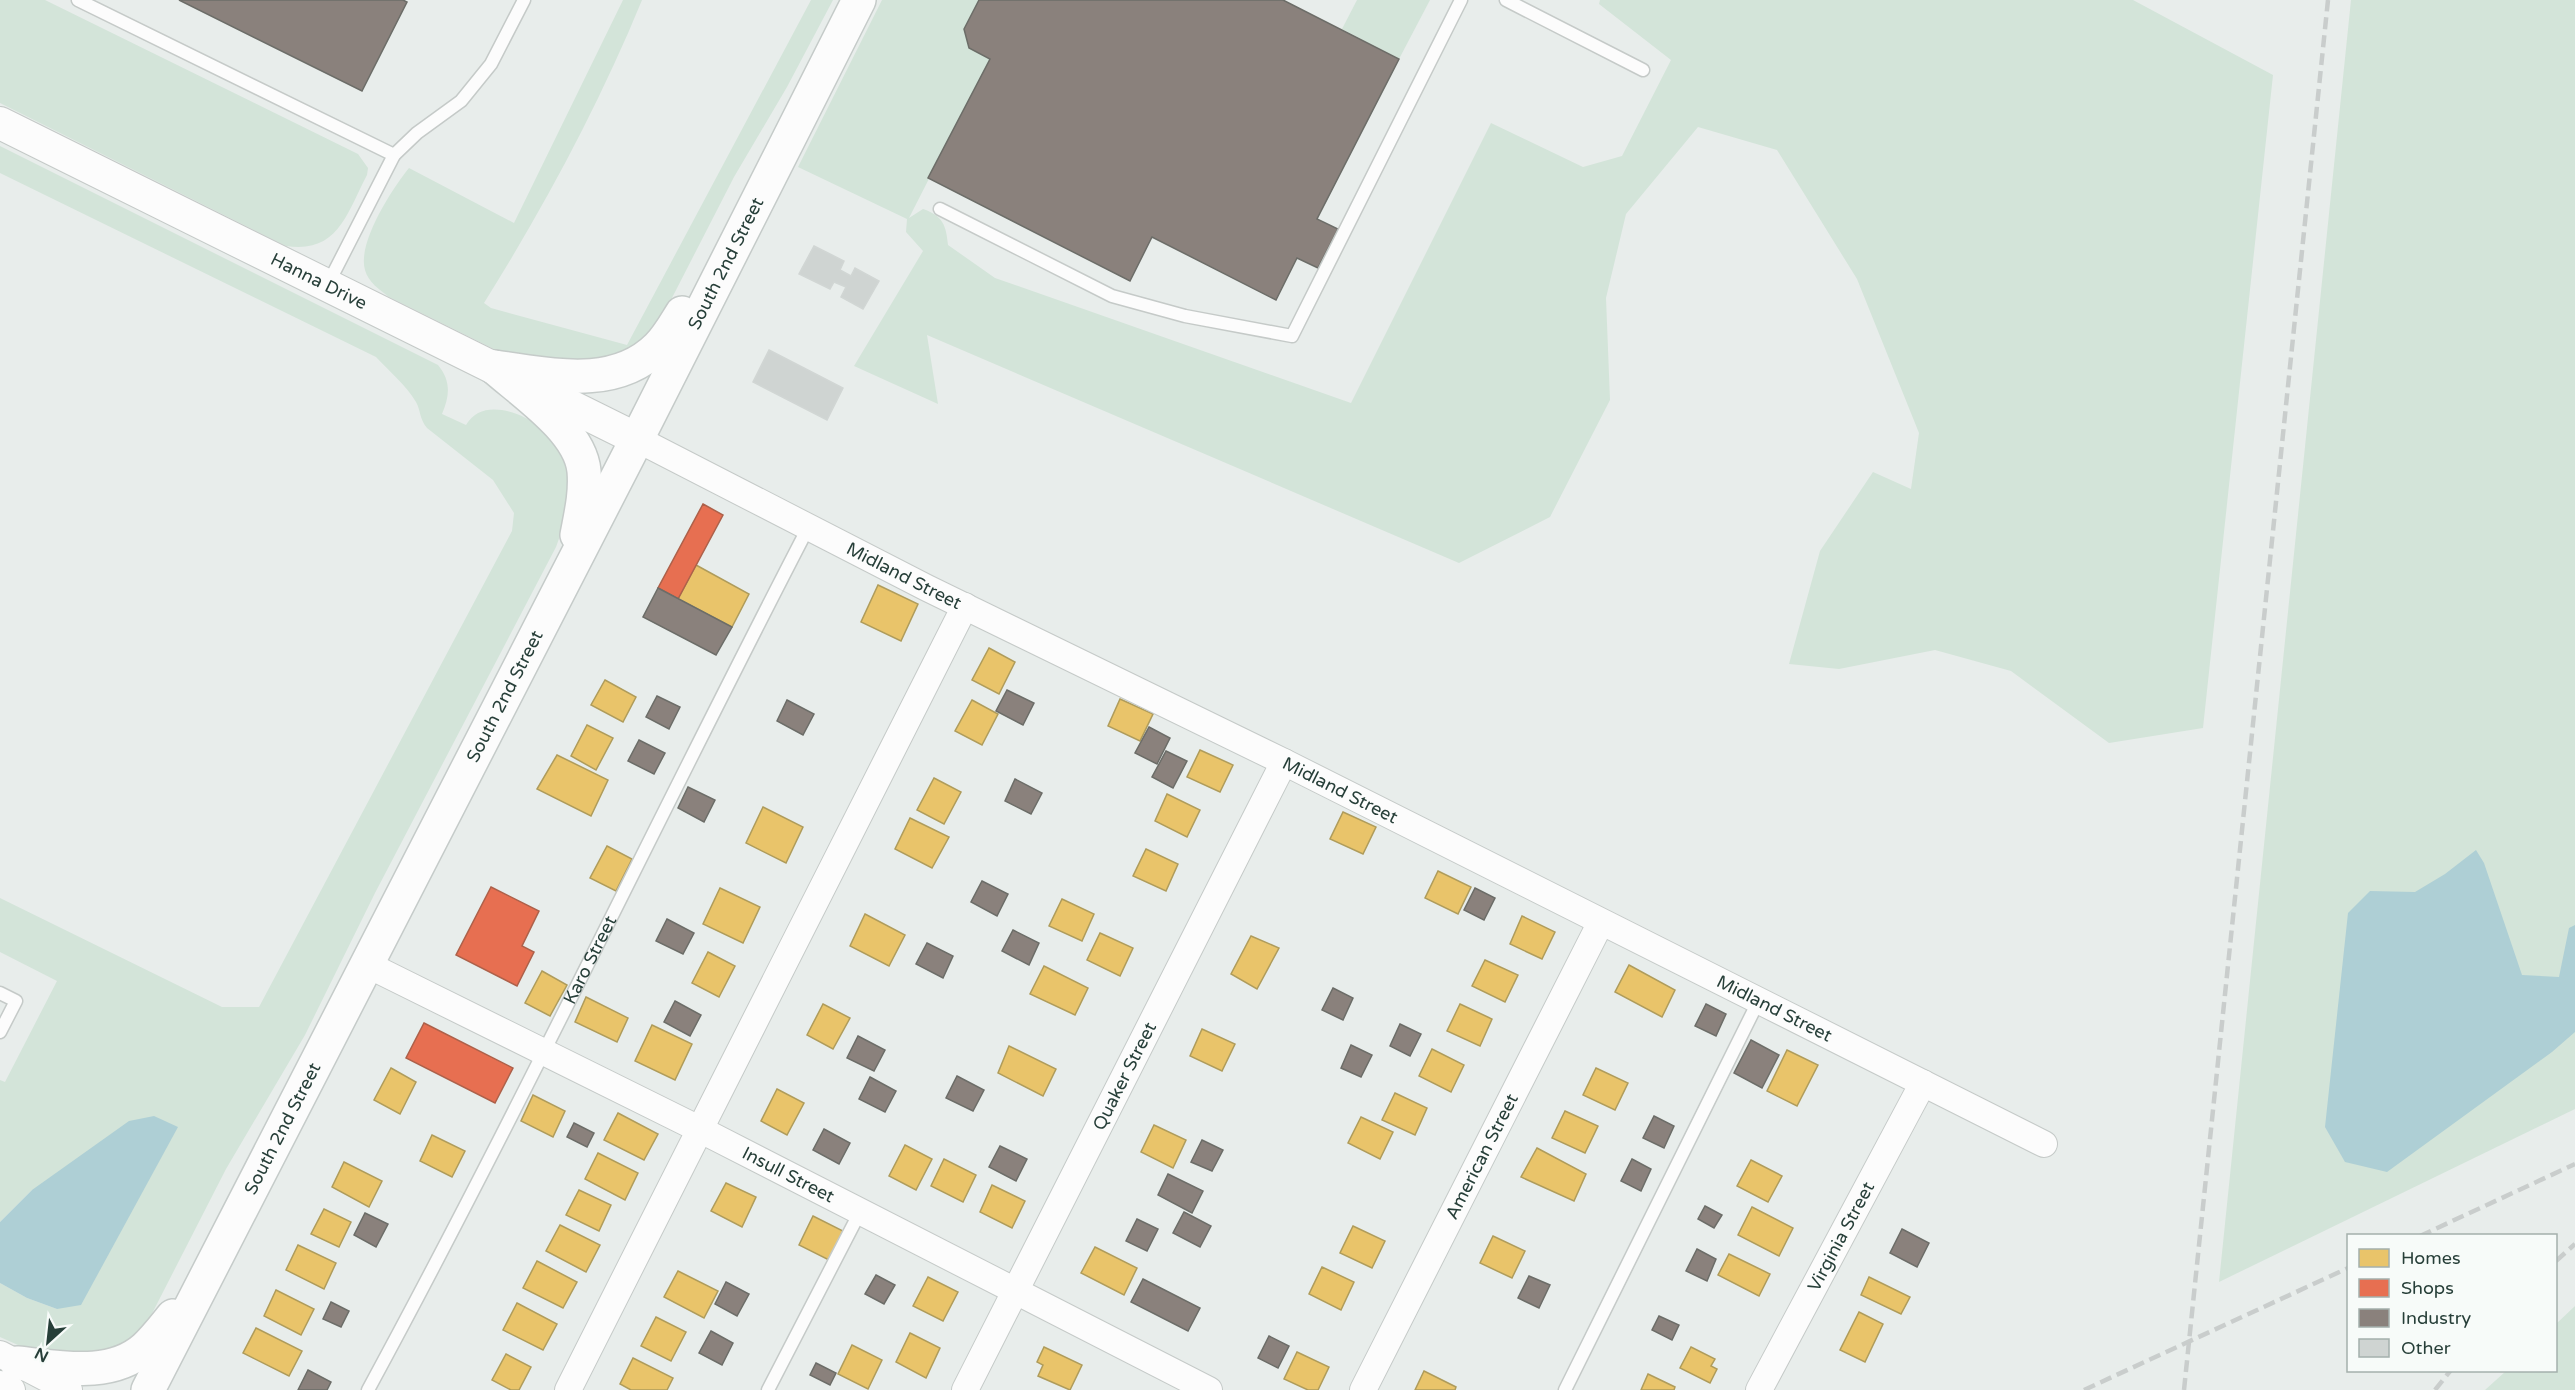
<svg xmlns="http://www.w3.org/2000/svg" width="2575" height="1390" font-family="'Varela Round',sans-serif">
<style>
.green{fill:#d3e4d9}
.water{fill:#aecfd5}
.homes{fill:#e9c46a;stroke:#af9c5b;stroke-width:1.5}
.shops{fill:#e76f51;stroke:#ad614a;stroke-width:1.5}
.industry{fill:#8a817c;stroke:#6c6d68;stroke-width:1.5}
.building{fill:#cfd4d2;stroke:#d1d6d4;stroke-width:1.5}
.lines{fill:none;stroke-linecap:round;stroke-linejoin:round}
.service-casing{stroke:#c5cac8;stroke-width:15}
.minor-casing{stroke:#c5cac8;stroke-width:28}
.tertiary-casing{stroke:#c5cac8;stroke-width:34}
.secondary-casing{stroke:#c5cbc9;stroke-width:36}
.service{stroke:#fcfcfc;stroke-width:12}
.minor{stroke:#fcfcfc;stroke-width:26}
.tertiary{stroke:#fcfcfc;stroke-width:32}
.secondary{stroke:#fcfcfc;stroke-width:33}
.rail{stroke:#c9cdcc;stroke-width:4.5;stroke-dasharray:12 6;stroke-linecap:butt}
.labels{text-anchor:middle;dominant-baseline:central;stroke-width:6;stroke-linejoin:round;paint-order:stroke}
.street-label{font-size:18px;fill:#273f39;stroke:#f7fbf9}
</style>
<rect width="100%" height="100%" fill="#e8edeb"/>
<!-- green -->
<g class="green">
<path d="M0,0H45L358,154L368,168L367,175C347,213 338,254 286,246L0,103Z"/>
<path d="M623,0H642C599,105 544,207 484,303L491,308L627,345L811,0H833L787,87L734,177L655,331L602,367L506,355L389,297C380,290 368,282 365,270C357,243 392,189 409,168L514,223Z"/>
<path d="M882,0H979L964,30L969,48L990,59L909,218L923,209C943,216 946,225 948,245L995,278L1351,403L1491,123L1583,167L1622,156L1671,60L1599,4L1600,0H2133L2273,75L2203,728L2109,743L2011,671L1935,650L1839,669L1789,664L1820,551L1873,472L1911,489L1919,433L1857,279L1777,150L1698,127L1626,214L1606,298L1610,400L1550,517L1459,563L927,335L938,404L854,366L923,251L906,232L907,219L798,167Z"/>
<polygon points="1357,0 1430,0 1399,59 1342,29"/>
<polygon points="2351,0 2575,0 2575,1109 2219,1282"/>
<path d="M0,146L438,365C451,381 450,395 442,414L466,425C487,388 551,425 564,452C578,479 566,520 556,547L375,893L305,1035L226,1169L139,1339L119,1354L36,1353L0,1337V1283L27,1298L57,1309L32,1190L0,1222V1080L5,1082L57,981L0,952V898L222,1007H259L512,531L514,513L493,480L427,428C419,418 421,411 416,402C406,385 389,371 376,357L0,173Z"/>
<polygon points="2575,1306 2575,1390 2485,1390 2506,1371 2556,1370 2556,1324"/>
</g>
<!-- water -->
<g class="water">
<polygon points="2476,850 2484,863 2522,975 2559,977 2569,928 2575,925 2575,1032 2552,1052 2387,1172 2345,1162 2325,1127 2348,913 2370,891 2415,892 2445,874"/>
<polygon points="154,1116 178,1127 81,1305 57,1309 27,1298 0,1283 0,1222 32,1190 129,1121"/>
</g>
<!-- homes -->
<g class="homes">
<polygon points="696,565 749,594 732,627 678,599"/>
<polygon points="878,585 918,604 901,641 861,622"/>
<polygon points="989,648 1015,662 999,694 972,680"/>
<polygon points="605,680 636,697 623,722 591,705"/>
<polygon points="1120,699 1153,714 1140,741 1108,726"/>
<polygon points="972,700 998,714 982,745 955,731"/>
<polygon points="587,725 613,738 596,770 571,756"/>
<polygon points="1200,750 1233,765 1220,792 1187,777"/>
<polygon points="557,755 608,780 591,816 537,789"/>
<polygon points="934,778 961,792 944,824 917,810"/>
<polygon points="1167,794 1200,810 1187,837 1155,821"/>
<polygon points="763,807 803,827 786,863 746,843"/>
<polygon points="1343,812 1376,827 1363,854 1330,839"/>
<polygon points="910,818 949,837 932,868 895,849"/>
<polygon points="607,846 632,859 616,891 590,878"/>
<polygon points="1146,849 1178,864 1166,891 1133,876"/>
<polygon points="1438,871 1471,887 1458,914 1425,898"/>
<polygon points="720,888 760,907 743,943 703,924"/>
<polygon points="1062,899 1094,914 1082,941 1049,926"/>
<polygon points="865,914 905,935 889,966 850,946"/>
<polygon points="1522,916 1555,932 1542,959 1510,944"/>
<polygon points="1100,933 1133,948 1120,976 1087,960"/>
<polygon points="1251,936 1279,948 1257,989 1231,974"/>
<polygon points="708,952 735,966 719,997 692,983"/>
<polygon points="1485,960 1518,975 1505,1002 1472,986"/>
<polygon points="1629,965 1675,990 1662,1017 1615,992"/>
<polygon points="1044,966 1088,988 1075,1015 1030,994"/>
<polygon points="542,971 567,985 550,1016 525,1003"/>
<polygon points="586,997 628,1018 617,1042 575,1022"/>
<polygon points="823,1004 850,1018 833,1049 807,1035"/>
<polygon points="1460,1004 1492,1019 1480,1046 1447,1031"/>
<polygon points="652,1025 692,1044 675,1080 635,1061"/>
<polygon points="1202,1029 1235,1044 1222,1071 1190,1056"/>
<polygon points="1009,1046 1056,1069 1043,1096 998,1073"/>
<polygon points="1432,1049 1464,1065 1451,1092 1419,1076"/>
<polygon points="1787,1050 1818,1065 1797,1106 1767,1091"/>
<polygon points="391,1068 416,1082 400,1114 374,1100"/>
<polygon points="1596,1068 1628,1083 1615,1110 1583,1095"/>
<polygon points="777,1089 804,1103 787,1135 761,1121"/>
<polygon points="1395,1093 1427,1108 1415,1135 1382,1120"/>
<polygon points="533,1095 565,1111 553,1137 521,1121"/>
<polygon points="1565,1111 1598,1126 1585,1153 1552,1138"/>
<polygon points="618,1113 658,1134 644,1160 604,1140"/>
<polygon points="1361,1117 1393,1132 1380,1159 1348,1143"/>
<polygon points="1154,1125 1186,1140 1173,1168 1141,1152"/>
<polygon points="432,1135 465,1151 452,1177 420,1161"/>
<polygon points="905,1145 932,1159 916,1190 889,1176"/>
<polygon points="1537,1148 1586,1174 1574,1201 1521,1177"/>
<polygon points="598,1153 638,1173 625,1200 585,1179"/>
<polygon points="944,1159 976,1175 963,1202 931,1186"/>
<polygon points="1751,1160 1782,1176 1768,1202 1737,1186"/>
<polygon points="344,1162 382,1181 369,1207 332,1187"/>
<polygon points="726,1183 756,1197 742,1227 711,1211"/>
<polygon points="992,1185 1025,1201 1012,1228 980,1212"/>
<polygon points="579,1190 611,1205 599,1231 566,1215"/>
<polygon points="1752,1207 1793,1228 1779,1256 1738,1235"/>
<polygon points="324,1209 351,1222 339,1247 311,1234"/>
<polygon points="813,1216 843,1231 829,1260 799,1245"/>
<polygon points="560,1225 600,1245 586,1272 546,1251"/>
<polygon points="1353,1226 1385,1241 1372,1268 1340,1253"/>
<polygon points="1493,1236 1525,1251 1512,1278 1480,1263"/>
<polygon points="298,1245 336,1263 324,1289 286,1270"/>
<polygon points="1095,1247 1137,1268 1124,1295 1081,1273"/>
<polygon points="1729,1254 1770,1274 1759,1296 1718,1275"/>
<polygon points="537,1261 577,1282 563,1308 523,1288"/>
<polygon points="1322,1267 1354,1282 1341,1310 1309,1294"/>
<polygon points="678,1271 718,1291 704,1318 664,1297"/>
<polygon points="928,1277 958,1292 943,1321 913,1306"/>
<polygon points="1869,1277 1910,1297 1901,1314 1861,1295"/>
<polygon points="276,1290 314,1309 301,1335 264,1316"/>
<polygon points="517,1303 557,1324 543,1350 503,1330"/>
<polygon points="1859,1312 1883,1324 1865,1362 1840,1350"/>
<polygon points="656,1317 686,1332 671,1361 641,1346"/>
<polygon points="256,1328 302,1351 289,1376 243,1353"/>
<polygon points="910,1333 940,1348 926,1378 896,1362"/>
<polygon points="852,1345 882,1360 868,1389 838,1374"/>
<polygon points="1044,1347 1082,1365 1070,1390 1038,1376 1043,1365 1037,1362"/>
<polygon points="1691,1347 1715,1359 1711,1366 1717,1369 1710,1383 1680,1368"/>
<polygon points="1297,1352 1329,1367 1318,1390 1308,1390 1284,1379"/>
<polygon points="506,1354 531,1367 519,1390 511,1390 492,1380"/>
<polygon points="633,1358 673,1378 667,1390 631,1390 620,1384"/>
<polygon points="1424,1371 1456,1387 1455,1390 1415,1390"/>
<polygon points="1648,1374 1675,1387 1674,1390 1641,1390"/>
</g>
<!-- shops -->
<g class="shops">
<polygon points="703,504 723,515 678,599 658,588"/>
<polygon points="491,887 539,911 522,946 534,952 517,986 456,955"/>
<polygon points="424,1023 513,1068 495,1103 406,1058"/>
</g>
<!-- industry -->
<g class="industry">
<polygon points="179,0 403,0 407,2 362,91"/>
<polygon points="979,0 1283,0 1399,59 1317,219 1338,229 1318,268 1297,258 1276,300 1152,237 1130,281 928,178 990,59 969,48 964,29"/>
<polygon points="658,588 732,627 716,655 643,617"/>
<polygon points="1007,690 1034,703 1023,725 996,711"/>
<polygon points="657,696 680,707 669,729 646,717"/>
<polygon points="787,700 814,714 803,735 777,721"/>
<polygon points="1149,727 1170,738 1157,764 1135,753"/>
<polygon points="639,740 665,753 654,774 628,761"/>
<polygon points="1166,751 1187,761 1173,788 1152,777"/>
<polygon points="1015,779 1042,793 1031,814 1005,801"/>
<polygon points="688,787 715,800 704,822 678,808"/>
<polygon points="982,881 1008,894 997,916 971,902"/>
<polygon points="1475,888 1495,898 1484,920 1464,910"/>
<polygon points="667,919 694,933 683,954 656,941"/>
<polygon points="1013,930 1039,943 1029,965 1002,951"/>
<polygon points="927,943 953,956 943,978 916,964"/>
<polygon points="1333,988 1353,998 1343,1020 1322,1010"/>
<polygon points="675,1001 701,1015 690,1036 664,1022"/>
<polygon points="1706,1004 1726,1014 1716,1036 1695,1026"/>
<polygon points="1400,1024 1421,1034 1410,1056 1390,1046"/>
<polygon points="858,1036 885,1050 874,1071 847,1058"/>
<polygon points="1751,1040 1779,1055 1762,1088 1734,1073"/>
<polygon points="1351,1045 1372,1055 1361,1077 1341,1068"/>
<polygon points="957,1076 984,1090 973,1111 946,1098"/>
<polygon points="870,1077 896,1091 885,1112 859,1099"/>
<polygon points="1654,1116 1674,1126 1664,1148 1643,1138"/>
<polygon points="574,1123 594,1133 587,1147 567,1137"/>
<polygon points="824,1129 850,1143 839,1164 813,1150"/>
<polygon points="1202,1140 1223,1150 1212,1171 1191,1162"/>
<polygon points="1000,1146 1027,1159 1016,1181 989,1167"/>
<polygon points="1632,1159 1651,1169 1641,1191 1621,1181"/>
<polygon points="1168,1174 1203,1191 1192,1213 1158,1195"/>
<polygon points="1705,1206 1722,1215 1714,1228 1698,1219"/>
<polygon points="1184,1212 1211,1226 1200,1247 1173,1233"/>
<polygon points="365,1213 388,1224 376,1247 354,1235"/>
<polygon points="1137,1219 1158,1229 1147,1251 1126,1241"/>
<polygon points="1902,1229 1929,1243 1917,1267 1890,1253"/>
<polygon points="1697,1249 1716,1259 1707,1281 1686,1271"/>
<polygon points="876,1275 895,1285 884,1304 865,1294"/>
<polygon points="1529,1276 1550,1285 1539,1308 1518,1298"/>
<polygon points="1143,1279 1200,1308 1188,1331 1131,1302"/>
<polygon points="726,1282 749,1294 737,1316 715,1304"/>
<polygon points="331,1302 349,1311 341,1327 323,1319"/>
<polygon points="1659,1316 1679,1325 1672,1340 1652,1330"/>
<polygon points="711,1331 733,1343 722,1365 699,1353"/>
<polygon points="1269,1336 1289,1346 1278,1368 1258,1358"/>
<polygon points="816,1363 836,1373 830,1385 810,1375"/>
<polygon points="308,1370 331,1382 327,1390 298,1390"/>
</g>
<!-- building -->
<g class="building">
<polygon points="814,246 844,261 840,270 851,276 855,268 879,281 863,309 841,297 846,287 834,282 830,289 799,274"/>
<polygon points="769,350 843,388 827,420 753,382"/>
</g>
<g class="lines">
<defs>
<g id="service">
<polyline points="78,0 394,155 328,284"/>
<polyline points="1506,0 1643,70"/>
<polyline points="394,155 417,133 461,101 491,64 524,0"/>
<polyline points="940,209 1112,296 1185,316 1292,336 1461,0"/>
<polyline points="0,993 16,1001 0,1032"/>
<path id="s1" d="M368,1390C522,1106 660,813 809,526"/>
<polyline points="768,1390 860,1212"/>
<polyline points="1565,1390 1759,1000"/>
</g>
<g id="minor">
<path id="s2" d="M637,439L927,588L1284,762L2044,1144"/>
<path id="s3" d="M366,964L699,1129L1209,1390"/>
<polyline points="0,1354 69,1390"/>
<polyline points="0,1384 12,1390"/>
<polyline points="568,1390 965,606"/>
<path id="s4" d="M965,1390L1284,762"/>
<path id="s5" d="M1363,1390L1601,922"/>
<path id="s6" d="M1759,1390L1923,1083"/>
</g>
<g id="tertiary">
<path id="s7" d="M0,123L637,439"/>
</g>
<g id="secondary">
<path d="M494,367C549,374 614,391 658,347C668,337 675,324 682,313"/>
<path d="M494,367C523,393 580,430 584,471C586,493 581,514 577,535"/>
<path d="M17,1363C59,1367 110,1379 145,1348C155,1339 164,1327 173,1316"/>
<path id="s8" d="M148,1390L637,439L859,0"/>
</g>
</defs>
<!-- service casing -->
<use href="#service" class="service-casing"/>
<!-- minor casing -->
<use href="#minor" class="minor-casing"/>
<!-- tertiary casing -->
<use href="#tertiary" class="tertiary-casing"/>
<!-- secondary casing -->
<use href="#secondary" class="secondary-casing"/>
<!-- service -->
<use href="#service" class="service"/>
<!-- minor -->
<use href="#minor" class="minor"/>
<!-- tertiary -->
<use href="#tertiary" class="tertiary"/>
<!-- secondary -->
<use href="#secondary" class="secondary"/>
<!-- rail -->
<g class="rail">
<polyline points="2420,1236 2575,1164"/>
<polyline points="2556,1261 2575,1244"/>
<polyline points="2084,1390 2348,1268"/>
<polyline points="2184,1390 2328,0"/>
<polyline points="2435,1390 2451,1370"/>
</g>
</g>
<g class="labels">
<!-- street labels -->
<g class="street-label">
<text stroke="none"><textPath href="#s8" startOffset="1266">South 2nd Street</textPath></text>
<text stroke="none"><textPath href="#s7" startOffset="356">Hanna Drive</textPath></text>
<text stroke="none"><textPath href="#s2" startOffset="300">Midland Street</textPath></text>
<text stroke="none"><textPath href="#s8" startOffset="780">South 2nd Street</textPath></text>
<text stroke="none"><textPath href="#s2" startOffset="786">Midland Street</textPath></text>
<text stroke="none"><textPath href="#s1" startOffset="484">Karo Street</textPath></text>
<text stroke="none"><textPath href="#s2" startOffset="1272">Midland Street</textPath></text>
<text stroke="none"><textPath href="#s4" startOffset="352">Quaker Street</textPath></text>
<text stroke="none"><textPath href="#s8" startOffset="294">South 2nd Street</textPath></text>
<text stroke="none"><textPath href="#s5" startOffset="262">American Street</textPath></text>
<text stroke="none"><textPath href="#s3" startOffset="472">Insull Street</textPath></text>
<text stroke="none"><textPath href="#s6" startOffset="174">Virginia Street</textPath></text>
</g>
</g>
<!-- legend -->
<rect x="2347" y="1234" width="210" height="138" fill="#f7fbf9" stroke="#a4b0ac" stroke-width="1.5"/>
<rect x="2359" y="1249" width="30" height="18" fill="#e9c46a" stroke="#a4b0ac" stroke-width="1.5"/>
<text x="2401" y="1264" font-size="18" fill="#273f39">Homes</text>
<rect x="2359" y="1279" width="30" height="18" fill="#e76f51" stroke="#a4b0ac" stroke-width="1.5"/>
<text x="2401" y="1294" font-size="18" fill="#273f39">Shops</text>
<rect x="2359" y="1309" width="30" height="18" fill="#8a817c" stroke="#a4b0ac" stroke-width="1.5"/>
<text x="2401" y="1324" font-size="18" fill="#273f39">Industry</text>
<rect x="2359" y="1339" width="30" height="18" fill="#cfd4d2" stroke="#a4b0ac" stroke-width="1.5"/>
<text x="2401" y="1354" font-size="18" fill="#273f39">Other</text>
<!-- north arrow -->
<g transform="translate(48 1342) rotate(207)" stroke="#f7fbf9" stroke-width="4.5" paint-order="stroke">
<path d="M0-4.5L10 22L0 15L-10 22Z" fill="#273f39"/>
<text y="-9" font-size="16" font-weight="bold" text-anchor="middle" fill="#273f39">N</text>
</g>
</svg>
